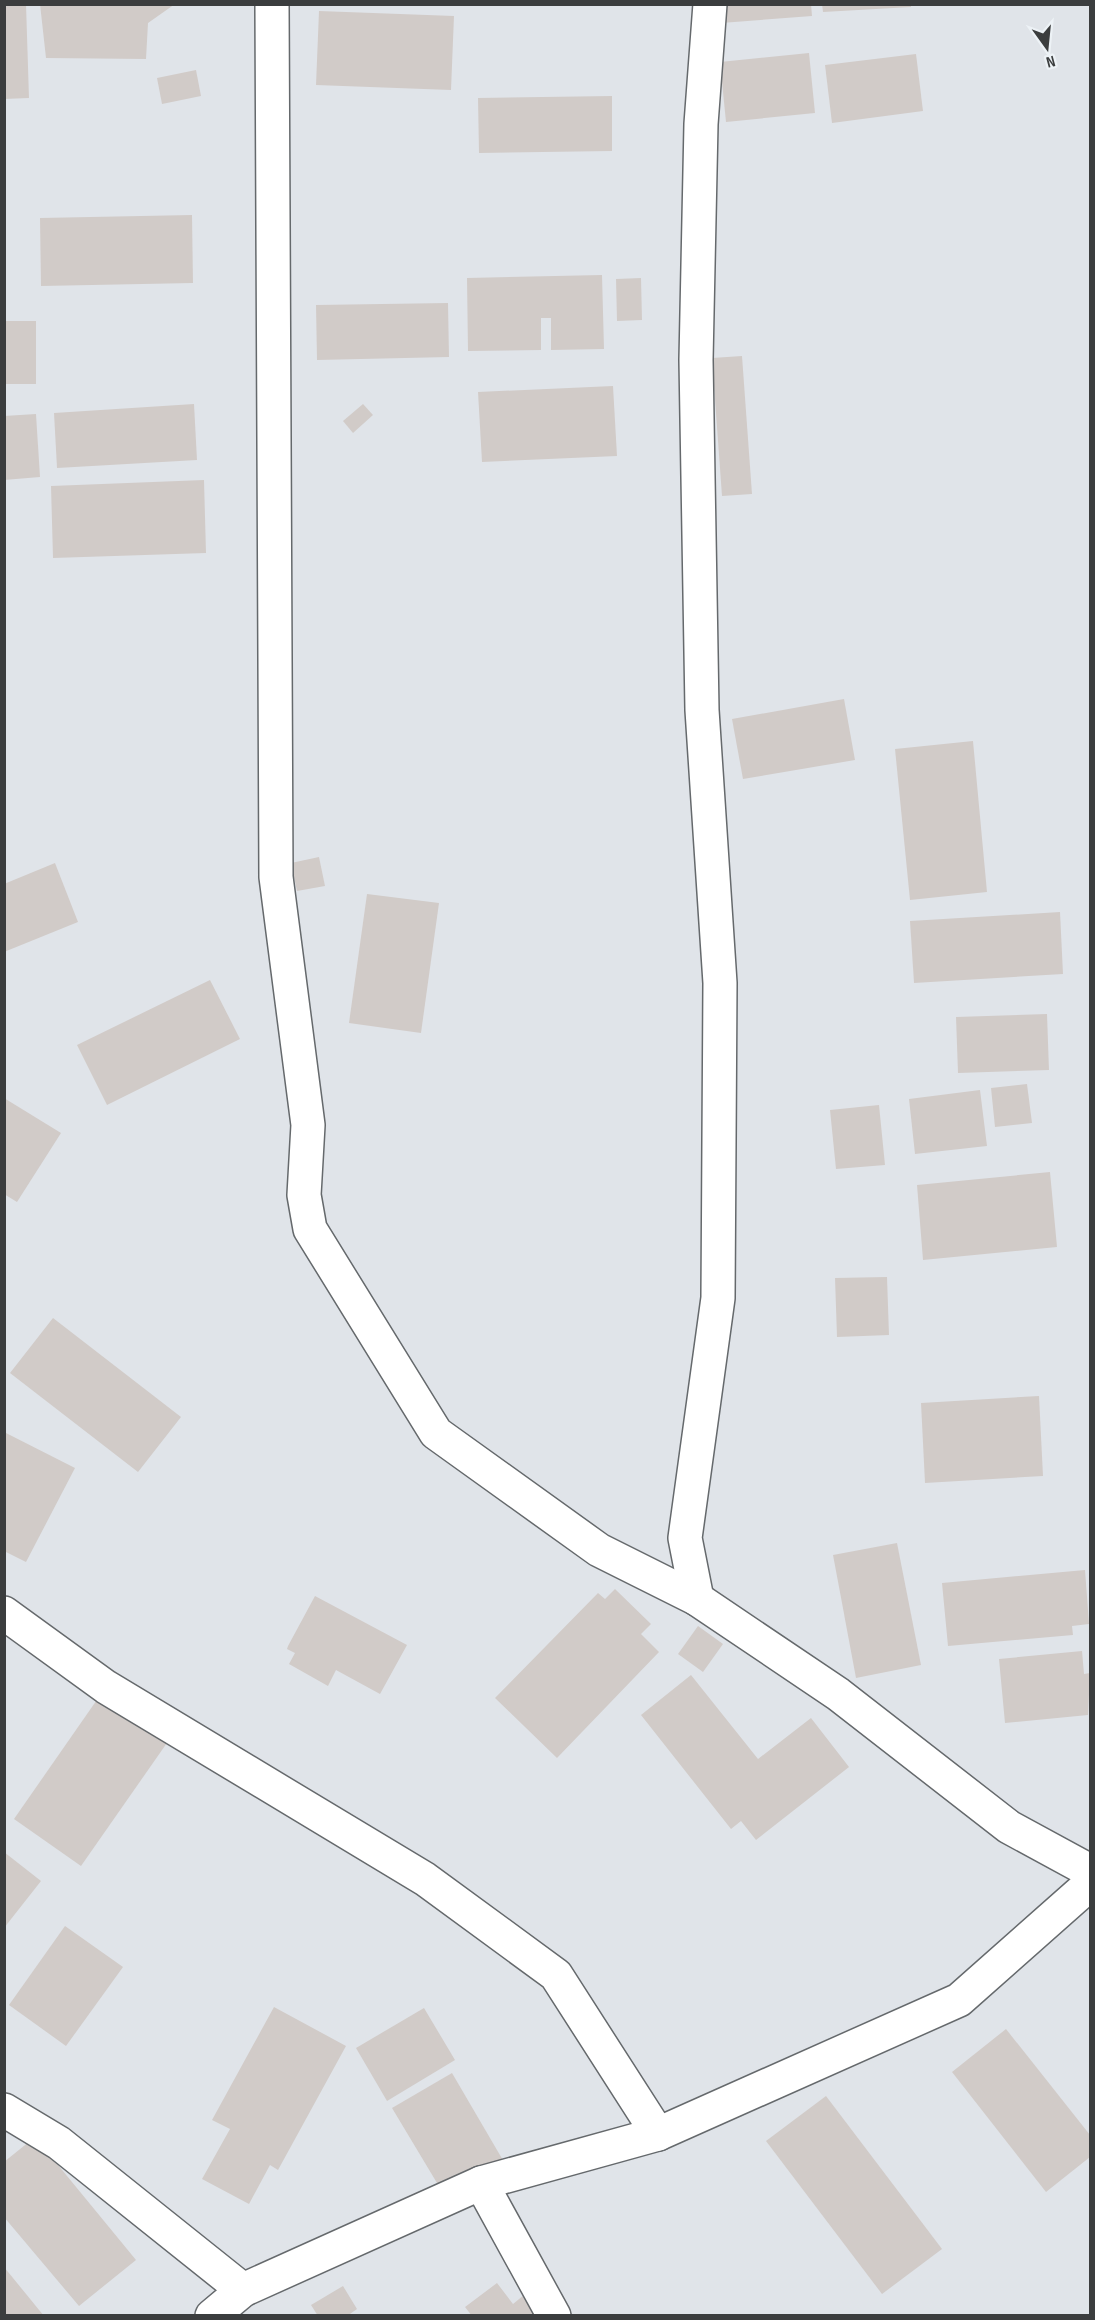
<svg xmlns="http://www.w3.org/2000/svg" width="1095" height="2320" font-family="'Sofia Sans Condensed',sans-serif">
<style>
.building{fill:#d1cbc8}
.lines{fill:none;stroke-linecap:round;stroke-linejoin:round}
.minor-casing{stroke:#65696c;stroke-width:36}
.minor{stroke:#fff;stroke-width:33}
</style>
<rect width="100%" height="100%" fill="#e0e4e9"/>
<!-- building -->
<g class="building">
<polygon points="4,4 26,4 29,98 4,99"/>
<polygon points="40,4 175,4 148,23 146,59 46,58"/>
<polygon points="719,4 811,4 812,16 721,23"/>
<polygon points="822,4 911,4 911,7 823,12"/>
<polygon points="319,11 454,16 451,90 316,85"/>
<polygon points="809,53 815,113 726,122 720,62"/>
<polygon points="916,54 923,111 832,123 825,65"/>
<polygon points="196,70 201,96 162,104 157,78"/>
<polygon points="612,96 612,151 479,153 478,98"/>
<polygon points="192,215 193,283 41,286 40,218"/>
<polygon points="602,275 604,349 551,350 551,318 541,318 541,350 468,351 467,278"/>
<polygon points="641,278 642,320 617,321 616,279"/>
<polygon points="448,303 449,357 317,360 316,305"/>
<rect x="4" y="321" width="32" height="63"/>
<polygon points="742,356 752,494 722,496 712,358"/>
<polygon points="613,386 617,456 482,462 478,392"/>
<polygon points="194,404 197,460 57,468 54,413"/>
<polygon points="363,404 373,415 353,433 343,421"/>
<polygon points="36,414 40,477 4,480 4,416"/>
<polygon points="204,480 206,553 53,558 51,486"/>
<polygon points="844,699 855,760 743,779 732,719"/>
<polygon points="973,741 987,892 910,900 895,749"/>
<polygon points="319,857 325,886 297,891 291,863"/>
<polygon points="55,863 78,922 4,952 4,884"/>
<polygon points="367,894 439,903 421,1033 349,1023"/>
<polygon points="1060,912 1063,974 914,983 910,921"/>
<polygon points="210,980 240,1039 107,1105 77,1045"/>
<polygon points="1047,1014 1049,1070 958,1073 956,1017"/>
<polygon points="1027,1084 1032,1123 995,1127 991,1088"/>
<polygon points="980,1090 987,1146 915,1154 909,1099"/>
<polygon points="4,1098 61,1133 17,1202 4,1194"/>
<polygon points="879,1105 885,1165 836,1169 830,1110"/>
<polygon points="1050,1172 1057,1247 923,1260 917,1185"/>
<polygon points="887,1277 889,1335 837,1337 835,1278"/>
<polygon points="53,1318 181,1417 138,1472 10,1373"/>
<polygon points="1039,1396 1043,1476 925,1483 921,1403"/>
<polygon points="4,1432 75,1468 26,1562 4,1551"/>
<polygon points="897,1543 921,1665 856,1678 833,1555"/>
<polygon points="1085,1570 1089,1624 1072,1626 1073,1635 948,1646 942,1583"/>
<polygon points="615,1589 651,1624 641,1634 659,1652 557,1758 495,1698 598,1593 605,1599"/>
<polygon points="315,1596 407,1645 380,1694 336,1670 328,1686 289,1664 295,1653 287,1649 288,1646"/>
<polygon points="698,1626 723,1644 703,1672 678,1654"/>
<polygon points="1082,1651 1084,1674 1090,1673 1088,1715 1005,1723 999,1659"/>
<polygon points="691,1675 758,1759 811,1718 849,1767 756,1840 741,1821 731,1829 641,1715"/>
<polygon points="101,1694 169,1740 81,1866 14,1819"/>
<polygon points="4,1852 41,1881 4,1928"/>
<polygon points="65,1926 123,1967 66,2046 9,2005"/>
<polygon points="274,2007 346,2046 278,2170 270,2165 249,2204 202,2179 230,2129 212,2120"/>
<polygon points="424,2008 455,2060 387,2101 356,2048"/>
<polygon points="1006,2029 1090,2135 1090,2157 1046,2192 952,2072"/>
<polygon points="452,2073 504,2162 443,2193 392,2108"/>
<polygon points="826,2096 942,2249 882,2294 766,2141"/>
<polygon points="35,2137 136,2260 79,2306 4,2217 4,2162"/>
<polygon points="4,2267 44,2316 4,2316"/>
<polygon points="497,2283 513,2304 524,2295 540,2316 472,2316 465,2307"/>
<polygon points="343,2286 357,2309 347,2316 318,2316 311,2305"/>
</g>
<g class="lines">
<defs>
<g id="minor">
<polyline points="272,4 276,877 308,1125 304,1195 310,1229 436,1433 599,1550 697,1599 838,1694 1009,1827 1090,1871"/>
<polyline points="697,1599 685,1538 718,1298 720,983 702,710 696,360 701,124 710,4"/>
<polyline points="4,1613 106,1687 425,1879 556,1975 658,2134"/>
<polyline points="4,2110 59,2143 243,2290"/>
<polyline points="481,2183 554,2316"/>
<polyline points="212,2316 243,2290 481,2183 658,2134 959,2000 1090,1884"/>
</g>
</defs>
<!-- minor casing -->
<use href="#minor" class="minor-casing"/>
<!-- minor -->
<use href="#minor" class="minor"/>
</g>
<!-- border -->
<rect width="1095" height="2320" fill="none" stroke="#3b3d3e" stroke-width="12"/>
<!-- north arrow -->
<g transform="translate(1047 48) rotate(165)" stroke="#edf2f6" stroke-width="4.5" paint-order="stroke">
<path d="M0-4.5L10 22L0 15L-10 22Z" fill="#3b3d3e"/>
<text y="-9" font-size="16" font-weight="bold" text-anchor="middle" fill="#3b3d3e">N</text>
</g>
</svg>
